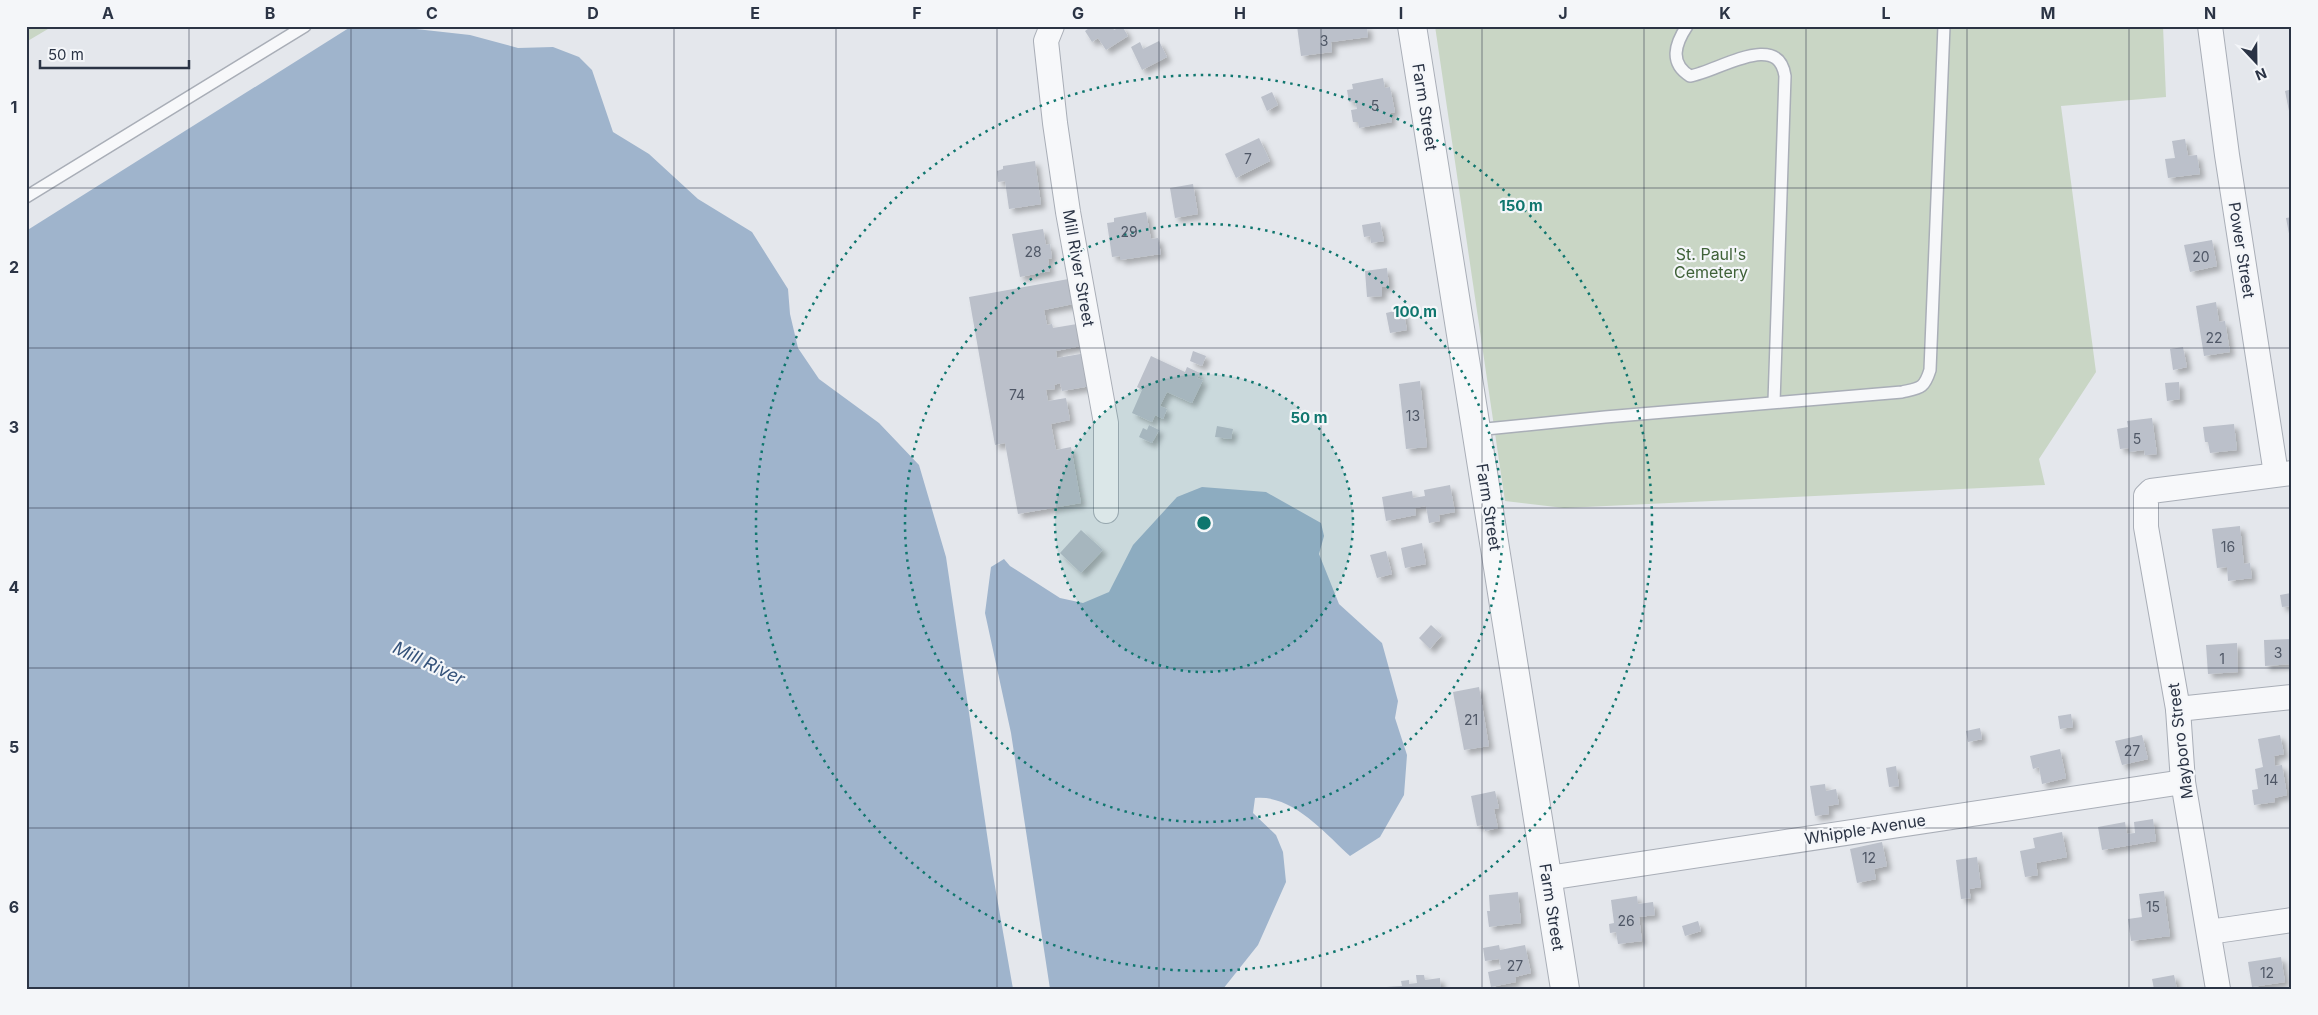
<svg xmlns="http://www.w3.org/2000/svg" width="2318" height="1015" font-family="Inter,sans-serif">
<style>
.green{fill:#c9d6c5}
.water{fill:#9fb4cc}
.building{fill:#bbc0ca;filter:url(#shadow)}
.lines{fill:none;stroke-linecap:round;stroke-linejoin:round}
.service-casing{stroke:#a9aeb7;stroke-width:14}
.minor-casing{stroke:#a9aeb7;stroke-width:26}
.tertiary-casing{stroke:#a9aeb7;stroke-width:30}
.service{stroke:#f7f8fa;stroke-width:11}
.minor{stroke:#f7f8fa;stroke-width:24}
.tertiary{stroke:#f7f8fa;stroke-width:28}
.grid{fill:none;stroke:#2b3445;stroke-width:1;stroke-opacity:0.55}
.ring{fill:none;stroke:#0f766e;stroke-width:2.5;stroke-dasharray:2.5 5}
.labels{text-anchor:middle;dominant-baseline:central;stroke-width:4.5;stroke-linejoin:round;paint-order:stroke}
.number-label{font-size:14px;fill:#4f5766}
.street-label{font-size:16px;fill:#2b3445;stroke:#f4f6f9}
.park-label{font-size:16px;fill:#3f6138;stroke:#f4f6f9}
.water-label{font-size:18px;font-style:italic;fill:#34527a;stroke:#f4f6f9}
.centre{fill:#0f766e;stroke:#f4f6f9;stroke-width:2.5}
.ring-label{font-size:15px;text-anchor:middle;font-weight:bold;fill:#0f766e;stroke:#f4f6f9;stroke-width:4.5;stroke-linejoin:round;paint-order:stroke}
.neatline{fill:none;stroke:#2b3445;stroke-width:2}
.grid-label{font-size:16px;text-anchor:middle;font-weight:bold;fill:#2b3445}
</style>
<defs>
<filter id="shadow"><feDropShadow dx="4.5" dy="4.5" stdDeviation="2.5" flood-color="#0004"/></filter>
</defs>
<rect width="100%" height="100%" fill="#e4e7ec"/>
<!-- green -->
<g class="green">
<polygon points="26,26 53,26 26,42"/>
<polygon points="1435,26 2163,26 2166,97 2061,106 2096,372 2039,459 2045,485 1564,508 1505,501"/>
</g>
<!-- water -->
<g class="water">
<polygon points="352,26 389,26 470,35 518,48 553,47 579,57 592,70 613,132 649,154 698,199 752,232 788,289 790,314 798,348 819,379 879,423 919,465 946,557 993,875 1013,989 26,989 26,231"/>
<path d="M1202,487L1266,492L1321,523L1324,536L1319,554L1339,604L1382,643L1398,701L1395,718L1407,755L1404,795L1380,837L1350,856C1325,833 1292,794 1255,798L1253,813L1276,835L1283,852L1286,882L1258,945L1223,989H1050L1011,733L985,613L991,567L1004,559L1010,566L1060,598L1083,603L1109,592L1133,545L1177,497Z"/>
</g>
<!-- building -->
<g class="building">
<polygon points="1092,26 1112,26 1114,30 1122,26 1128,36 1106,50 1098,38 1092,42 1085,31"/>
<polygon points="1297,26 1367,26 1368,37 1331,42 1332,52 1301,56"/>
<polygon points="1159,41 1167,57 1142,70 1131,47 1140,42 1143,49"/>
<polygon points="1383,78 1385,88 1390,87 1395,112 1390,113 1392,122 1359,128 1358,122 1353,122 1351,110 1357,109 1355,101 1349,102 1347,90 1353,89 1352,84"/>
<polygon points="2292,89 2292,111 2289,111 2285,91"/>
<polygon points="1272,92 1278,105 1267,111 1261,97"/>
<polygon points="1259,138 1270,161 1236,178 1225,154"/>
<polygon points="2185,139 2188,156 2197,155 2200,174 2168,178 2165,159 2175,158 2172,141"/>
<polygon points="1035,161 1041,204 1009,209 1005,181 998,182 997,171 1003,169 1003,166"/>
<polygon points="1193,184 1198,214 1175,218 1170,188"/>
<polygon points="1146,212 1151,239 1158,238 1161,254 1120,260 1120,256 1112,257 1107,223 1114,222 1114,218"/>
<polygon points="2292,217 2292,244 2291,244 2286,218"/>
<polygon points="1380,222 1384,241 1371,243 1370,236 1364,237 1362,225"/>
<polygon points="1043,229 1046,245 1050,244 1052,258 1048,259 1050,271 1020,277 1012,234"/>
<polygon points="2212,240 2217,266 2190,272 2184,245"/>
<polygon points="1387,268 1389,286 1382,287 1382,296 1367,297 1365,271"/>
<polygon points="1074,278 1078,303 1044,310 1047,325 1052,324 1053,328 1077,324 1081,346 1056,351 1057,358 1086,353 1091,386 1062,391 1060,383 1054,385 1055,389 1046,390 1048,401 1066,398 1070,420 1051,424 1056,450 1071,447 1081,503 1018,514 1005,443 995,445 969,297"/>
<polygon points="2216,302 2219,322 2225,321 2230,352 2204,356 2196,306"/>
<polygon points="1403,309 1407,330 1390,333 1386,313"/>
<polygon points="2183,347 2187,367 2173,370 2170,349"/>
<polygon points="1193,351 1206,356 1202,366 1190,361"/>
<polygon points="1151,356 1185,372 1187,367 1200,373 1197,378 1203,380 1192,403 1167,392 1160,406 1167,409 1163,419 1155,415 1152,422 1132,413 1142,390 1137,387"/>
<polygon points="1420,381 1427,447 1406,449 1399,384"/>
<polygon points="2179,382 2180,399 2167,401 2165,383"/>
<polygon points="2152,418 2157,454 2145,455 2144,450 2129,452 2129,448 2120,449 2117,429 2128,427 2127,421"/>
<polygon points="2234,424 2237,450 2210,453 2208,442 2205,442 2203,427"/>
<polygon points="1149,425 1159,430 1152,443 1139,437 1143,428 1147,430"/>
<polygon points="1217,426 1233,429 1231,439 1215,437"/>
<polygon points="1450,485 1455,512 1439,515 1440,521 1429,523 1426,506 1415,508 1416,515 1386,521 1382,497 1412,491 1413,498 1425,496 1424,490"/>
<polygon points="2240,526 2244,564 2250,563 2252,578 2228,581 2227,567 2217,568 2212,529"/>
<polygon points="1081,530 1103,550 1081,573 1060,553"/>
<polygon points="1422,543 1426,564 1405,568 1401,548"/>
<polygon points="1386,551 1392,574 1377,578 1370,555"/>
<polygon points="2291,593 2292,606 2282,607 2280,595"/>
<polygon points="1431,625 1442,635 1430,649 1419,638"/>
<polygon points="2292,639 2292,664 2265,666 2264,640"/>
<polygon points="2237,643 2238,672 2208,674 2206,645"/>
<polygon points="1479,687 1489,746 1464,750 1453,692"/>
<polygon points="2071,714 2073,727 2060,729 2058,716"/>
<polygon points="1980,728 1982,739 1968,742 1966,731"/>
<polygon points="2142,735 2148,759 2122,765 2115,741"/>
<polygon points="2280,735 2284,754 2274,756 2275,766 2282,765 2287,795 2274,798 2275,802 2254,805 2252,790 2258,789 2255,769 2263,767 2258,739"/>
<polygon points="2060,749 2066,778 2042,784 2039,767 2033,769 2030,756"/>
<polygon points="1896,766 1899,786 1889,787 1886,768"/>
<polygon points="1825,784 1826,791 1836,789 1839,804 1828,806 1829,814 1815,816 1810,786"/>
<polygon points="1495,791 1499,808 1494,809 1498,828 1485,831 1483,825 1477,826 1471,796"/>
<polygon points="2153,819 2156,841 2102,850 2098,827 2125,822 2127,834 2135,833 2134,822"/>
<polygon points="2062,832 2067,857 2036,863 2038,875 2025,877 2020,851 2035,848 2033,838"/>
<polygon points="1882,842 1887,866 1874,869 1876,879 1857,883 1850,849"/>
<polygon points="1977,857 1981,887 1969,889 1971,898 1961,899 1956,860"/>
<polygon points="2164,891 2170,936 2131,941 2128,919 2142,917 2139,894"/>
<polygon points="1518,892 1521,923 1489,927 1487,911 1490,911 1489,895"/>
<polygon points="1637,896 1638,904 1653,902 1655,915 1639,917 1642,941 1618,944 1616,932 1610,933 1609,924 1614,923 1611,900"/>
<polygon points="1698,921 1701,931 1685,936 1682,926"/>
<polygon points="1499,945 1500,950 1525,945 1531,973 1515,977 1516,982 1491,987 1488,972 1501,969 1499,959 1485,961 1483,948"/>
<polygon points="2281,957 2285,982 2252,987 2248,962"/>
<polygon points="1416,975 1424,975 1425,980 1440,978 1441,989 1387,989 1386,987 1402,986 1401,981 1409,980 1409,984 1417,983"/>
<polygon points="2174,975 2177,989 2154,989 2152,979"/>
</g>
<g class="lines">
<defs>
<g id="service">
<path d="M1687,26C1675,44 1669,63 1690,76C1719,71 1778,30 1785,76L1774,402"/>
<polyline points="26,197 305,26"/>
<path d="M1476,430L1605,417L1902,392C1920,388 1924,389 1930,370L1944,26"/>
</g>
<g id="minor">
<polyline points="1052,26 1046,41 1055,123 1068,212 1106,423 1106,511"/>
<polyline points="2210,26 2227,155 2276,474"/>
<polyline points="2178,709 2292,697"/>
<polyline points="1548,878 2183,782"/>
<polyline points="2209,932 2292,920"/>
<polyline points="2218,989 2183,782 2178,709 2146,527 2146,496 2151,491 2292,473"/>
</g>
<polyline id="tertiary" points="1412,26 1565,989"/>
</defs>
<!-- service casing -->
<use href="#service" class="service-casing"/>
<!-- minor casing -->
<use href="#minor" class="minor-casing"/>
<!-- tertiary casing -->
<use href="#tertiary" class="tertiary-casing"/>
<!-- service -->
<use href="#service" class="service"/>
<!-- minor -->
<use href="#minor" class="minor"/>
<!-- tertiary -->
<use href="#tertiary" class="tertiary"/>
</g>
<!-- grid -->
<path class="grid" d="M189,26V989M351,26V989M512,26V989M674,26V989M836,26V989M997,26V989M1159,26V989M1321,26V989M1482,26V989M1644,26V989M1806,26V989M1967,26V989M2129,26V989M26,188H2292M26,348H2292M26,508H2292M26,668H2292M26,828H2292"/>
<!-- distance rings -->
<circle cx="1204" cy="523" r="149" fill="#0f766e" fill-opacity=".12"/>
<g class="ring">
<circle cx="1204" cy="523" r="149"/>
<circle cx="1204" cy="523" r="299"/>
<circle cx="1204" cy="523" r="448"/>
</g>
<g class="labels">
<!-- number labels -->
<g class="number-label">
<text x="1324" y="40">3</text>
<text x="1375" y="105">5</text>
<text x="1248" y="158">7</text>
<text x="1129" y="231">29</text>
<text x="1033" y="251">28</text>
<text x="2201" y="256">20</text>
<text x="2214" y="337">22</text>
<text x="1017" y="394">74</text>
<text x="1413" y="415">13</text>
<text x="2137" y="438">5</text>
<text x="2228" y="546">16</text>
<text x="2278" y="652">3</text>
<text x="2222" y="658">1</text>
<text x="1471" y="719">21</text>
<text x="2132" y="750">27</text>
<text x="2271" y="779">14</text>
<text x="1869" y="857">12</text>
<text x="2153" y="906">15</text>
<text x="1626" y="920">26</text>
<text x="1515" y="965">27</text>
<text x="2267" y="972">12</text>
</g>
<!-- street labels -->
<g class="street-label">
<text transform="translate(1425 107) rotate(81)">Farm Street</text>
<text transform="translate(2242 250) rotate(81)">Power Street</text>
<text transform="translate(1079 268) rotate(80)">Mill River Street</text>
<text transform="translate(1489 507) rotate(81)">Farm Street</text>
<text transform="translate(2180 741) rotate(-97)">Mayboro Street</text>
<text transform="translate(1865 829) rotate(-9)">Whipple Avenue</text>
<text transform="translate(1552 907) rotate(81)">Farm Street</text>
</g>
<!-- park labels -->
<g class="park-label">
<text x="1711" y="254">St. Paul's<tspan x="1711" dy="18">Cemetery</tspan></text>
</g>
<!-- water labels -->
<g class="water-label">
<text transform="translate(429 663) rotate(26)">Mill River</text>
</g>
</g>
<circle cx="1204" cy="523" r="8" class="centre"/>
<g class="ring-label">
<text x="1521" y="211">150 m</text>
<text x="1415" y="317">100 m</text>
<text x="1309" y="423">50 m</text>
</g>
<!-- border -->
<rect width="2318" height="1015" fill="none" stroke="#f4f6f9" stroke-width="55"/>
<!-- north arrow -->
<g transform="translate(2256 62) rotate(158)" stroke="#f4f6f9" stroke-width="4" paint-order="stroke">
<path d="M0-4L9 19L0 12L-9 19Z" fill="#2b3445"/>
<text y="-8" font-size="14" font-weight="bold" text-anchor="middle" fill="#2b3445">N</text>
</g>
<!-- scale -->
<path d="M40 60v8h149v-8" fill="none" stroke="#2b3445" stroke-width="2.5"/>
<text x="48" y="60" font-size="15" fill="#2b3445" stroke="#f4f6f9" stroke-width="4" paint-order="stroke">50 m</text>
<rect x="28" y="28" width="2262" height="960" class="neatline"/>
<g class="grid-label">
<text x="108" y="19">A</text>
<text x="270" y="19">B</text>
<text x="432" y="19">C</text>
<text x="593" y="19">D</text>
<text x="755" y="19">E</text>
<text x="917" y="19">F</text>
<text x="1078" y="19">G</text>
<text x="1240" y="19">H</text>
<text x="1401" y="19">I</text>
<text x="1563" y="19">J</text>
<text x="1725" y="19">K</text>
<text x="1886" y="19">L</text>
<text x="2048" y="19">M</text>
<text x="2210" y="19">N</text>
<text x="14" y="113">1</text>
<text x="14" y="273">2</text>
<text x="14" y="433">3</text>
<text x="14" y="593">4</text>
<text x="14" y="753">5</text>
<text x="14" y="913">6</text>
</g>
</svg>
